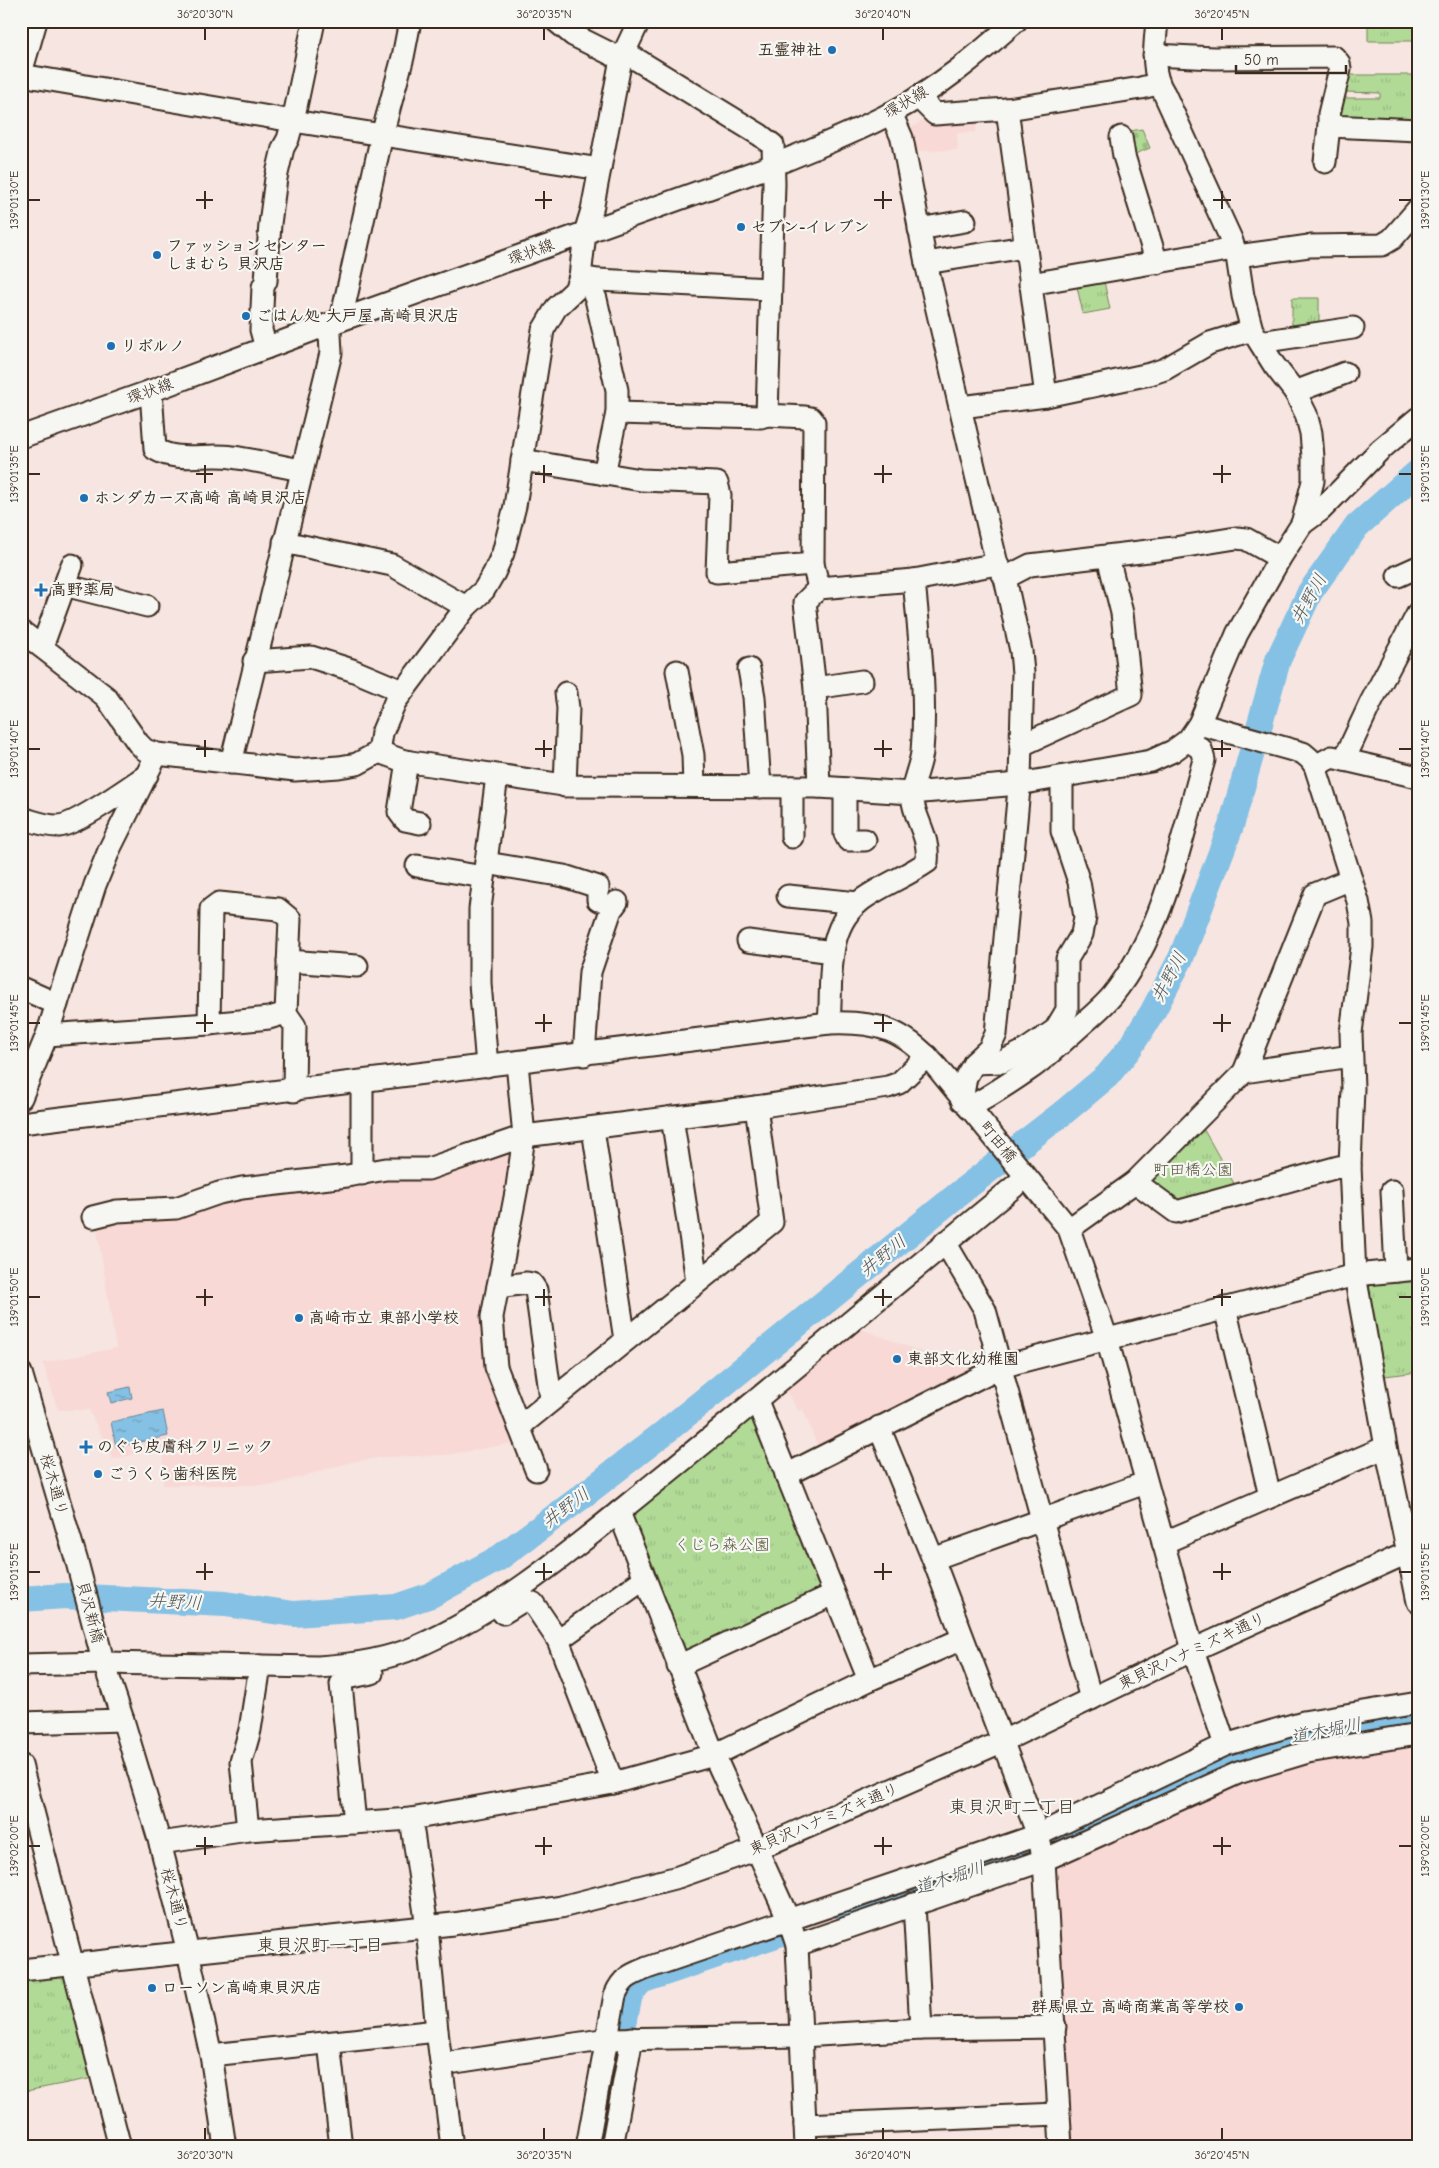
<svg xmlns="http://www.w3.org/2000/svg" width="1439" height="2168" font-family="'Comic Neue','Klee One',sans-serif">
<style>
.built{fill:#f8d9d5}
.grass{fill:url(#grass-tufts);stroke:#76825a}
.cemetery{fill:url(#cemetery-stones);stroke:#76825a}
.water{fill:url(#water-ripples);stroke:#678595}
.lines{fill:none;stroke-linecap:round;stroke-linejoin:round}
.river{stroke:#84c1e4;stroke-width:26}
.minor-casing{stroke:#3b2a1e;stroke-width:25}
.minor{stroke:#f6f6f2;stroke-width:21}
.ticks{fill:none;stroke:#3b2a1e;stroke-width:2}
.poi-dot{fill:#1f6fb2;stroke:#f6f6f2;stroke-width:2}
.labels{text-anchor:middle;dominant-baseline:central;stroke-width:4.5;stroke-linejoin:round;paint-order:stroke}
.poi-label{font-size:16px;font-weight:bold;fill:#3b2a1e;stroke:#f6f6f2;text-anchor:start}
.street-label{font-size:16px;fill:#3b2a1e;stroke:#f6f6f2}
.park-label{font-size:16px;fill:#58563c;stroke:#f6f6f2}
.water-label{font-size:18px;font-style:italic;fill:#515759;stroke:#f6f6f2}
.neighbourhood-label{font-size:18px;fill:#3b2a1e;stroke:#f6f6f2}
.neatline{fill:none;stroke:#3b2a1e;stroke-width:2}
.ticks-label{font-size:12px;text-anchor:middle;fill:#3b2a1e}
</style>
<defs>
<pattern id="grass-tufts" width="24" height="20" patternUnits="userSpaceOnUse" patternTransform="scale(1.25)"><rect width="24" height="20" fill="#b1da97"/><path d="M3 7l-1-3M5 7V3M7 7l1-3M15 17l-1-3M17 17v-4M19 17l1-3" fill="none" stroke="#99bb82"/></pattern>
<pattern id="cemetery-stones" width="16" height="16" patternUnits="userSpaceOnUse" patternTransform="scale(1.25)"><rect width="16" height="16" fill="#b1da97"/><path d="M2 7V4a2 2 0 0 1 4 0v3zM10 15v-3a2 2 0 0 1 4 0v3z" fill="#99bb82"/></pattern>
<pattern id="water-ripples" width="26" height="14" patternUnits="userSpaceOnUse" patternTransform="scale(1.25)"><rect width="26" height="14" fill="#84c1e4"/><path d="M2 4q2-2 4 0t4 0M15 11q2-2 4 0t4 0" fill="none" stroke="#6d9db8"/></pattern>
</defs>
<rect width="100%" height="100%" fill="#f7e5e1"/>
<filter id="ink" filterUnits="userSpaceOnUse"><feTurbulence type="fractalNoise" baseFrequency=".02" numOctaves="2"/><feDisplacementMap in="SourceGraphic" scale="10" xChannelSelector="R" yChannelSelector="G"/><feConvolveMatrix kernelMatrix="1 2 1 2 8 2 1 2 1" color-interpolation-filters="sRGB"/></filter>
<g filter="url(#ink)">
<!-- built -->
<g class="built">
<polygon points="976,117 976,132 957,133 958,150 912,151 908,130 922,121"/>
<polygon points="513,1145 488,1306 519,1442 446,1455 384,1457 351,1462 273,1485 163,1485 163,1448 113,1459 89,1410 58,1410 43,1363 116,1348 96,1222 358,1180 358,1188 375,1186 375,1176"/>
<polygon points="858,1328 976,1372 819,1450 803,1409 798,1411 786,1387"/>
<polygon points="1418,1738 1418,2147 1066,2147 1052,1868 1239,1778"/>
</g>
<!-- grass -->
<g class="grass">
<rect x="1368" y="21" width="50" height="20"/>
<polygon points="1342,75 1418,75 1418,126 1338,124 1339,98 1380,98 1380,93 1344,92"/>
<polygon points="1103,277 1110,309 1083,314 1076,282"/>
<polygon points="1292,298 1319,298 1319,326 1292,330"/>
<polygon points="1200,1123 1236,1187 1183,1203 1148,1185"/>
<polygon points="1418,1275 1418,1372 1385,1376 1369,1288 1374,1278"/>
<polygon points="749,1417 756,1417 820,1583 817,1593 686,1652 679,1648 629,1513"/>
<polygon points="60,1973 70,1980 93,2078 21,2092 21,1978"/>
</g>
<!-- cemetery -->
<polygon class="cemetery" points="1142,129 1150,148 1130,156 1124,132"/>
<!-- water -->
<g class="water">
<polygon points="130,1387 132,1398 111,1403 108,1392"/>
<polygon points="163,1411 168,1436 116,1447 111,1422"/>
</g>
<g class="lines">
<!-- river -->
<g class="river">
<polyline points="21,1599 65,1596 225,1604 294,1614 396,1607 431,1595 499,1558 580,1498 665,1432 967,1187 1064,1112 1107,1076 1129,1049 1152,1013 1181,958 1231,826 1278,660 1310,592 1357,526 1418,472"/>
<polyline points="847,1911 1024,1854 1061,1838 1226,1758 1268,1742 1418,1714"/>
<polyline points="599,2147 630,1994 641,1981 779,1934"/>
</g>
<defs>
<g id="minor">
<polyline points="556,21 573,35 621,59"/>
<polyline points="626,53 760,135 773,145 774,184 767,415 805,417 811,418 814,422 813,564 819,588"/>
<polyline points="1154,55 1214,58 1334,57 1339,63 1340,69 1329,114 1329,126 1418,130"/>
<polyline points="21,73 36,21"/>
<polyline points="21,75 293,121 600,169"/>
<polyline points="918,97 935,114 1007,109 1141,88 1157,84"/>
<polyline points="1007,109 1046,396"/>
<polyline points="891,113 902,138 926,263 997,564 1005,578 1021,651 1023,673 1020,778 996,1034 989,1049 974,1063 966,1077 962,1100"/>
<polyline points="1121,137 1124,156 1157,263"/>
<polyline points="1325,162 1329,126"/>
<polyline points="919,229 965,221"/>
<polyline points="1237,256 1309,246 1382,245 1392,239 1418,209"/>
<polyline points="926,263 1024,247"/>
<polyline points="580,277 591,287 596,299 617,390 617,413 604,474"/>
<polyline points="580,277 598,280 770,289"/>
<polyline points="1030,284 1234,249"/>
<polyline points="341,320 382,135 403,57 410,21"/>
<polyline points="1260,342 1353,328"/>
<polyline points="266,348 261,330 263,287 266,281 270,224 276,178 283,148 288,139 293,121 314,21"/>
<path d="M151,391L155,449C178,463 206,453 232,457C255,460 278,466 301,470"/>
<polyline points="1295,392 1345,373"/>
<polyline points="961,407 1046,396 1150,374 1165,369 1210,343 1252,330"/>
<polyline points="617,413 761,417 767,415"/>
<path d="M21,437L151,391L327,325L774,165C814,148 855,133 893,112C938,88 978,55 1016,21"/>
<polyline points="522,460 641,480 717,483 720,495 717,572 813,564"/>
<polyline points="1302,524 1321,510 1380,450 1418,418"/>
<polyline points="284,542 392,565 466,607"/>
<polyline points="1398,576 1418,567"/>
<polyline points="1005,578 1030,565 1174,548 1236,538 1246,539 1280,558"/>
<polyline points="64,585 147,606"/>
<polyline points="21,631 106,697 138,743 145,750 157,754 295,770 339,767 357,764 379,752"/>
<polyline points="42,647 72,565"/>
<polyline points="254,661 311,657 352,670 402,691"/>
<polyline points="749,669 754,697 760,787"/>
<polyline points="677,671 693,755 694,786"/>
<polyline points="815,688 862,681"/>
<polyline points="1199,724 1303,753 1310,759 1315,766 1358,901 1362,923 1362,947 1351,1033 1353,1088 1350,1166 1355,1275 1386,1447 1418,1602"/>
<polyline points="1022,745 1131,695 1122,613 1108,557"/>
<path d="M379,752L404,761L570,786L819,787L911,793L1019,784L1151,761L1173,751L1188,740L1199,724L1237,634L1280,558L1302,524L1313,481V457L1311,433L1306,414L1295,392L1274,365L1252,330L1243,296L1237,256L1231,239L1164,93C1150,72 1155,45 1157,21"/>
<polyline points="379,752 382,733 395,702 466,607 484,590 494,573 503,553 515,506 543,330 556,308 575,290 580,277 585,233 592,210 621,59 639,21"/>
<polyline points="1344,760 1371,702 1418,613"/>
<polyline points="407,761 399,812 405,820 420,823"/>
<polyline points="231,763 331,353 330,334 327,325"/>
<polyline points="1315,766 1332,757 1418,777"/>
<polyline points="565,786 568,708 566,693"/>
<polyline points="792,787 792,837"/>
<polyline points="819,787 815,688 805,602 819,588 914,580 997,564"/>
<polyline points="845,789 845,834 848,840 865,840"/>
<path d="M21,818C33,821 47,827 59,826C78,824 129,787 147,775"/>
<polyline points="486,863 564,876 598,887 598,900"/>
<polyline points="417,866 484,877"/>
<polyline points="788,896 858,903"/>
<polyline points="748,941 833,952"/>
<polyline points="288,961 357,966"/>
<polyline points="21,988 57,1004"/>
<polyline points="286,1013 269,1018 209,1024 211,909 219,903 278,909 290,919 286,1013 295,1026 294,1091"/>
<path d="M829,1023C833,980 823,927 863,899C883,885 907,876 927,862C930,835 914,820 912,796C911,785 921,765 922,752C927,695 919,636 914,580"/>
<polyline points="47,1035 209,1024"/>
<polyline points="584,1055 590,972 611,910 617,902"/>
<polyline points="517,1063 524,1136 517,1187 492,1317 496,1367 536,1470"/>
<polyline points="974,1063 1002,1062 1024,1051 1055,1030 1067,1010 1067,959 1082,934 1085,917 1079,882 1062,831 1062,777"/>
<polyline points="487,1066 480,983 480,909 497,776"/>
<polyline points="1244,1072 1351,1056"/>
<polyline points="362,1082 362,1174"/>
<polyline points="21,1098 47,1035 95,885 110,848 157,754"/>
<path d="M969,1108C989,1096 1010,1083 1030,1069C1046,1058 1061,1043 1076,1030C1088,1019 1101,1009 1112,996C1165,930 1181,839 1204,760L1201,749L1188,740"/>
<polyline points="672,1117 697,1281"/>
<path d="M21,1123L829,1023C876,1021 903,1029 935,1065L1069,1229L1107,1339L1193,1650L1225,1745"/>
<polyline points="593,1129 625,1340"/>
<polyline points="1135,1182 1176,1212 1338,1167 1350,1166"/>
<polyline points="1392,1191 1396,1271"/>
<polyline points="93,1217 117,1211 176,1208 219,1193 242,1188 347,1176 386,1169 428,1169 524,1136 756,1107 888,1087 899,1083 927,1056"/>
<polyline points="1069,1229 1135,1182 1244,1072 1315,894 1351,879"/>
<polyline points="945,1242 985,1310 1091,1699"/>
<polyline points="498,1287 527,1283 532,1284 536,1290 551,1399"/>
<polyline points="1225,1308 1270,1496"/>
<polyline points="21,1373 77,1562 102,1657 123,1720 160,1843 188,1952 211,2055 225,2147"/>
<polyline points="757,1401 869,1680"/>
<polyline points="519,1427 772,1222 756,1107"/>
<polyline points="879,1427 933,1559 1038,1835 1044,1860 1061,2147"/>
<polyline points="786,1475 1000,1367 1355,1275 1418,1269"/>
<polyline points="619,1512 714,1755 788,1918 797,1945 806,2147"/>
<polyline points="1163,1543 1386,1447"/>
<polyline points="933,1559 1145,1483"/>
<polyline points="503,1613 524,1600 533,1603 558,1640 613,1783"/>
<polyline points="558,1640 644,1579"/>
<path d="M21,1665L104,1663L318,1667C351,1665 386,1660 416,1647C506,1608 581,1542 657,1481C781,1381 902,1278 1026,1177"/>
<polyline points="678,1666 834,1594"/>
<polyline points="21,1723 123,1720"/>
<polyline points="21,1765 120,2147"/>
<polyline points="411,1819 427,1927 437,2031 452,2147"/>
<polyline points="355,1823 341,1684 346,1678 372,1673"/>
<polyline points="248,1830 241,1762 250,1730 260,1666"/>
<polyline points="160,1843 248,1830 411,1819 613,1783 714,1755 869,1680 962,1639"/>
<polyline points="914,1904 921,2029"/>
<polyline points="797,1945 1044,1860 1238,1773 1308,1752 1418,1734"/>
<polyline points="21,1970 453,1924 561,1907 678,1877 755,1850 1001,1742 1193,1650 1418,1548"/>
<polyline points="329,2043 341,2147"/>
<polyline points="211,2055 437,2031"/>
<polyline points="442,2064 608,2039 801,2036 921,2029 1055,2027"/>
<polyline points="805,2125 1058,2114"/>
<path d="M587,2147L615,1995C622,1978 630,1975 647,1968L1038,1835L1225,1745L1303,1722L1418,1703"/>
<polyline points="612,2147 632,2038"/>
</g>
</defs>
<!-- minor casing -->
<use href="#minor" class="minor-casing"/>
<!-- minor -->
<use href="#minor" class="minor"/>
</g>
</g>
<!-- ticks -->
<path class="ticks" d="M205,28V40M544,28V40M883,28V40M1222,28V40M205,191V209M544,191V209M883,191V209M1222,191V209M28,200H40M196,200H213M535,200H552M874,200H892M1213,200H1231M1399,200H1412M205,465V483M544,465V483M883,465V483M1222,465V483M28,474H40M196,474H213M535,474H552M874,474H892M1213,474H1231M1399,474H1412M205,740V757M544,740V757M883,740V757M1222,740V757M28,749H40M196,749H213M535,749H552M874,749H892M1213,749H1231M1399,749H1412M205,1014V1032M544,1014V1032M883,1014V1032M1222,1014V1032M28,1023H40M196,1023H213M535,1023H552M874,1023H892M1213,1023H1231M1399,1023H1412M205,1289V1306M544,1289V1306M883,1289V1306M1222,1289V1306M28,1297H40M196,1297H213M535,1297H552M874,1297H892M1213,1297H1231M1399,1297H1412M205,1563V1580M544,1563V1580M883,1563V1580M1222,1563V1580M28,1572H40M196,1572H213M535,1572H552M874,1572H892M1213,1572H1231M1399,1572H1412M205,1837V1855M544,1837V1855M883,1837V1855M1222,1837V1855M28,1846H40M196,1846H213M535,1846H552M874,1846H892M1213,1846H1231M1399,1846H1412M205,2128V2140M544,2128V2140M883,2128V2140M1222,2128V2140"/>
<!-- markers -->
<g class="poi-dot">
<circle cx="832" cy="50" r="5"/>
<circle cx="741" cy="227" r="5"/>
<circle cx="157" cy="255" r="5"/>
<circle cx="246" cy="316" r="5"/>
<circle cx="111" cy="346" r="5"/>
<circle cx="84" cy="498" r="5"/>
<path d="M38.5 582.5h5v5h5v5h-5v5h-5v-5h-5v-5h5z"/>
<circle cx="299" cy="1318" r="5"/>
<circle cx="897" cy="1359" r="5"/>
<path d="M83.5 1439.5h5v5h5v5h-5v5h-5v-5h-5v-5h5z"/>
<circle cx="98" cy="1474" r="5"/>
<circle cx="152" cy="1988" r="5"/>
<circle cx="1239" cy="2007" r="5"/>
</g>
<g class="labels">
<!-- poi labels -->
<g class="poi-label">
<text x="822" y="50" text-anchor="end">五霊神社</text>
<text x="751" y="227">セブン-イレブン</text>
<text x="167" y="246">ファッションセンター<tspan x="167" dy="18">しまむら 貝沢店</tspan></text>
<text x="256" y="316">ごはん処 大戸屋 高崎貝沢店</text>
<text x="121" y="346">リボルノ</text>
<text x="94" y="498">ホンダカーズ高崎 高崎貝沢店</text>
<text x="51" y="590">高野薬局</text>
<text x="309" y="1318">高崎市立 東部小学校</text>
<text x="907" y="1359">東部文化幼稚園</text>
<text x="97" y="1447">のぐち皮膚科クリニック</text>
<text x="108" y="1474">ごうくら歯科医院</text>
<text x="162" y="1988">ローソン高崎東貝沢店</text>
<text x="1229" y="2007" text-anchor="end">群馬県立 高崎商業高等学校</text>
</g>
<!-- street labels -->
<g class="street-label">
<text transform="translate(906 102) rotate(-31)">環状線</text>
<text transform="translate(531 252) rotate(-20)">環状線</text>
<text transform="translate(150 391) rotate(-20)">環状線</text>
<text transform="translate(998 1142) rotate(50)">町田橋</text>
<text transform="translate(54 1485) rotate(74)">桜木通り</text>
<text transform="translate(90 1612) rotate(75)">貝沢新橋</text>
<text transform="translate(1192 1651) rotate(-25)">東貝沢ハナミズキ通り</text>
<text transform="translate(824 1819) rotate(-23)">東貝沢ハナミズキ通り</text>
<text transform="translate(174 1899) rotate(75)">桜木通り</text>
</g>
<!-- park labels -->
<g class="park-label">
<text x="1193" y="1170">町田橋公園</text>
<text x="722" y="1545">くじら森公園</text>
</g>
<!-- water labels -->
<g class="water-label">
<text transform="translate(1309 599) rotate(-61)">井野川</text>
<text transform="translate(1169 977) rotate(-62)">井野川</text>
<text transform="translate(883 1256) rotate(-39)">井野川</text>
<text transform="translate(566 1508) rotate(-37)">井野川</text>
<text transform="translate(175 1602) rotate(3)">井野川</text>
<text transform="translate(1326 1731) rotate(-11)">道木堀川</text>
<text transform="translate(950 1878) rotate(-18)">道木堀川</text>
</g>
<!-- neighbourhood labels -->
<g class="neighbourhood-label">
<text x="1012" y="1807">東貝沢町二丁目</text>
<text x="320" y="1945">東貝沢町一丁目</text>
</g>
</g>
<!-- margin -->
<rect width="1439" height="2168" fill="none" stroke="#f6f6f2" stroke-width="55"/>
<!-- scale -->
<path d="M1236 65v8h110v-8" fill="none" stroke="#3b2a1e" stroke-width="2.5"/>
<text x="1244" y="65" font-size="15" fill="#3b2a1e" stroke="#f6f6f2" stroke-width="4" paint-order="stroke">50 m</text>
<rect x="28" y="28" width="1384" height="2112" class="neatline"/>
<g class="ticks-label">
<text x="205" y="18">36°20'30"N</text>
<text x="544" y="18">36°20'35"N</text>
<text x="883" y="18">36°20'40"N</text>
<text x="1222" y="18">36°20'45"N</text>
<text transform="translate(1425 200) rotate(-90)" y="4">139°01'30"E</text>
<text transform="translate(14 200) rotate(-90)" y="4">139°01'30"E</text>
<text transform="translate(1425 474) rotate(-90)" y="4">139°01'35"E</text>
<text transform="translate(14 474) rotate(-90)" y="4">139°01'35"E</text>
<text transform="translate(1425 749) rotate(-90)" y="4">139°01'40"E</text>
<text transform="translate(14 749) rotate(-90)" y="4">139°01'40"E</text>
<text transform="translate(1425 1023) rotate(-90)" y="4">139°01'45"E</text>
<text transform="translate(14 1023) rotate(-90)" y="4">139°01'45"E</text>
<text transform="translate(14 1297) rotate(-90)" y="4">139°01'50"E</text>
<text transform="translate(1425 1297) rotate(-90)" y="4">139°01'50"E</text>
<text transform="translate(14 1572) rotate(-90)" y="4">139°01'55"E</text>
<text transform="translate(1425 1572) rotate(-90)" y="4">139°01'55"E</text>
<text transform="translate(14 1846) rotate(-90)" y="4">139°02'00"E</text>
<text transform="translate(1425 1846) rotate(-90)" y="4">139°02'00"E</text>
<text x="205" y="2159">36°20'30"N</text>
<text x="544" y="2159">36°20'35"N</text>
<text x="883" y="2159">36°20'40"N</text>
<text x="1222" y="2159">36°20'45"N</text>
</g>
</svg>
